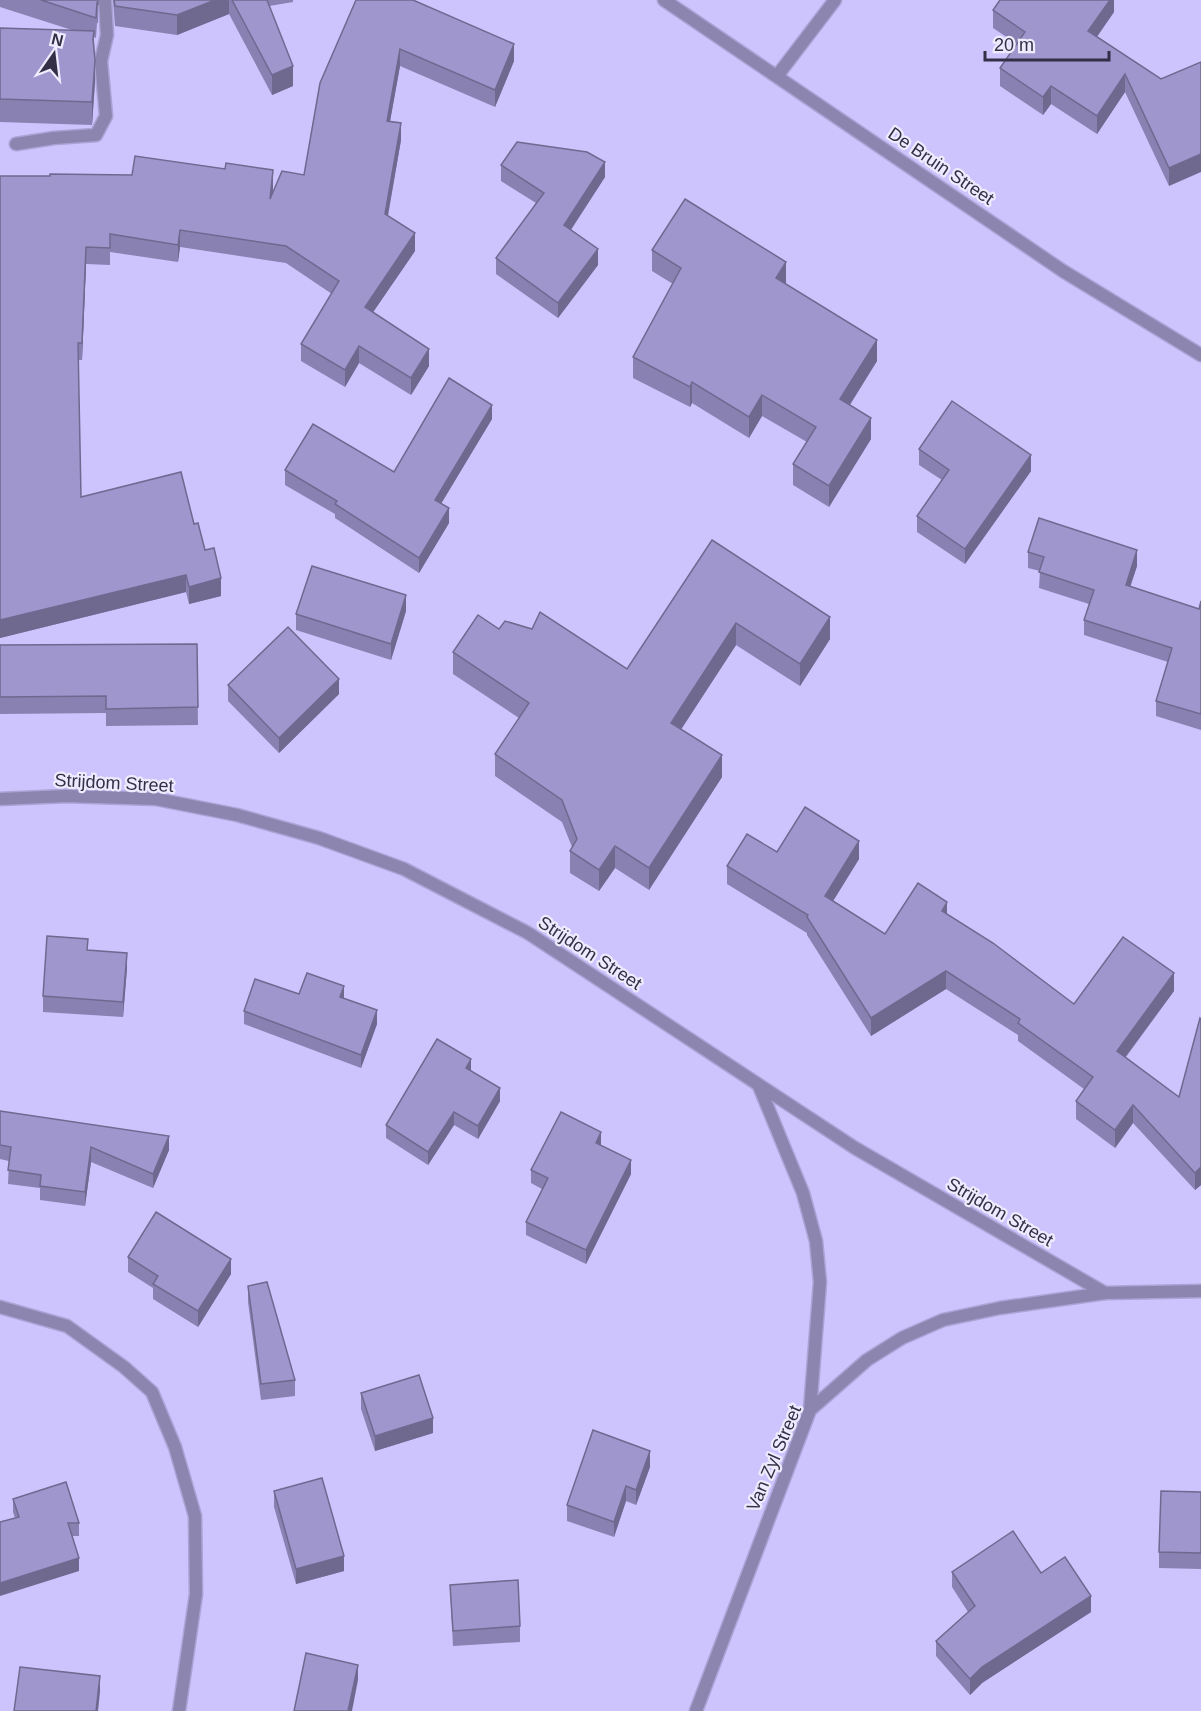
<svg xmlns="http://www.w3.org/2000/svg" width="1201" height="1711" font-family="Helvetica,sans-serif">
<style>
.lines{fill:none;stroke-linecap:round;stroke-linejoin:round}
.street-casing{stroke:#aba3d6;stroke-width:15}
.street{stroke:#8b85af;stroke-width:12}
.wall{fill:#8981b1}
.shaded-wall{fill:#6f6990}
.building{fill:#9f96ce;stroke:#6f6990;stroke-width:1.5}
.labels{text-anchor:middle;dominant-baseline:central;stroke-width:4.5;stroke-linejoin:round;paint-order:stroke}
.street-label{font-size:18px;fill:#332f46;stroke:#edebfd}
</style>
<rect width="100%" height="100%" fill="#cdc4fe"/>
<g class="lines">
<defs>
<g id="street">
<polyline points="664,0 1063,271 1201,355"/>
<polyline points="777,76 835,0"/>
<polyline points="16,144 54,138 96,135 106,116 101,61 107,35 105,0"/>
<polyline points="0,799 66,796 156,799 237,815 319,838 404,869 528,933 855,1148 1105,1293"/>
<polyline points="759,1086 803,1193 816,1241 820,1282 810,1410"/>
<polyline points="0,1307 67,1326 124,1367 152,1392 175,1447 195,1516 196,1594 179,1711"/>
<polyline points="696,1711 810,1410 867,1360 902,1338 943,1320 1000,1308 1105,1293 1201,1291"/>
</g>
</defs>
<!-- street casing -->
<use href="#street" class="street-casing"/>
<!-- street -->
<use href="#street" class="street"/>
</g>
<!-- wall -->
<g class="wall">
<polygon points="0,0 98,0 98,23 97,23 96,38 94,37 95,82 92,125 0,122 0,28 75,31 0,7"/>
<polygon points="113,0 293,0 293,2 269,6 293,86 272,95 229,14 177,35 115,26"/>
<polygon points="356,0 514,61 495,107 400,66 390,121 401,140 388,216 415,251 373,312 429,366 411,395 359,363 345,387 301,361 301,344 332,294 286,263 180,247 178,262 110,252 110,265 86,264 82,360 78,360 81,497 194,524 205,550 221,596 189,604 186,592 0,638 0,176 273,187 273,194 304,175"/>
<polygon points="1114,0 1114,12 1097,37 1161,79 1201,62 1169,186 1125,92 1097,134 1051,104 1043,115 1000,86 1000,68 1017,44 993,28 993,10"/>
<polygon points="501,165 605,177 571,230 598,265 558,318 496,274 496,258 536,203 501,181"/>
<polygon points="652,250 786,283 785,284 877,361 850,405 871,439 829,507 793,485 793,464 807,442 762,416 749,438 692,403 690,407 633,378 633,357 673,284 652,271"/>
<polygon points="492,419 441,503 449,523 419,573 335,518 335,514 285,485 285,470 394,472"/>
<polygon points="919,449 1031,471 965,564 917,532 917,516 942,480 919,465"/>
<polygon points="712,540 830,639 800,686 736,645 681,729 722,777 649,890 615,868 599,891 570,873 570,851 572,847 562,822 495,776 495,754 519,718 453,674 453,652 499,629 627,669"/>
<polygon points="1028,552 1137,566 1130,586 1199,609 1201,601 1201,730 1156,716 1156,701 1168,662 1084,635 1084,620 1089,604 1039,588 1040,571 1028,568"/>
<polygon points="406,611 391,660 296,630 296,614"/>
<polygon points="197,644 198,725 106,726 106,713 0,714 0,645"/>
<polygon points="228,685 339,694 279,753 228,701"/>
<polygon points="777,852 859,859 833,901 885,934 947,914 1074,1004 1174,991 1126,1057 1179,1097 1201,1019 1201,1185 1195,1190 1133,1123 1115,1148 1076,1119 1076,1101 1084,1089 1018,1041 1018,1035 946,989 871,1036 807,935 807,933 727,884 727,866"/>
<polygon points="127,968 123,1017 43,1012 43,996"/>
<polygon points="299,994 344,998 377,1024 361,1068 244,1024 244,1011"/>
<polygon points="471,1071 500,1101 478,1139 454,1125 428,1165 386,1138 386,1125"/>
<polygon points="0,1111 169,1150 153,1188 91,1162 85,1206 40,1200 40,1188 8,1184 9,1161 0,1159"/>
<polygon points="601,1145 631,1174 586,1264 526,1235 526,1222 542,1189 531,1183 531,1170"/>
<polygon points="128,1257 231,1274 198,1327 153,1299 153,1288 128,1272"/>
<polygon points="248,1286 295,1380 295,1396 261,1400 248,1302"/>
<polygon points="361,1393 433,1433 375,1451 361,1409"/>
<polygon points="650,1467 636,1505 626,1501 614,1537 567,1521 567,1505"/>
<polygon points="274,1491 344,1571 296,1584 274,1507"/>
<polygon points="1201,1492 1201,1569 1159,1568 1159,1552"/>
<polygon points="13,1499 79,1523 79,1536 72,1536 79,1571 15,1518 13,1512"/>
<polygon points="952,1572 1041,1573 1091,1612 982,1683 970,1695 936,1656 936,1641 968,1612 952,1587"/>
<polygon points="450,1585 520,1626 520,1642 453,1646"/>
</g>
<!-- shaded-wall -->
<g class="shaded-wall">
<polygon points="215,0 229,0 229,14 177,35 177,15"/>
<polygon points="1110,0 1114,0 1114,12 1088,49 1088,31"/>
<polygon points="514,44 514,61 495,107 495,90"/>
<polygon points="400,49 400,66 387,138 387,121"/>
<polygon points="95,60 95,82 92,125 92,102"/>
<polygon points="293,66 293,86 272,95 272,75"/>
<polygon points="1125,74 1125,92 1097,134 1097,116"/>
<polygon points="1051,86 1051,104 1043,115 1043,97"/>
<polygon points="401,123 401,140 385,231 385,214"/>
<polygon points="1201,154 1201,172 1169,186 1169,168"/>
<polygon points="605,162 605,177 564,240 564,225"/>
<polygon points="273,170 273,187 270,217 270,199"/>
<polygon points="180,230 180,247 178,262 178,245"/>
<polygon points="415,233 415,251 365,324 365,307"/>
<polygon points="86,247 86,264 82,360 82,343"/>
<polygon points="598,249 598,265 558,318 558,303"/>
<polygon points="786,262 786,283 776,299 776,278"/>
<polygon points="877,340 877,361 840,420 840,399"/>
<polygon points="359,346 359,363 345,387 345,370"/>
<polygon points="429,349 429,366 411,395 411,378"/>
<polygon points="692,382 692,403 690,407 690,387"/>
<polygon points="762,395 762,416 749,438 749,417"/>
<polygon points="492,405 492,419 435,514 435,500"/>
<polygon points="871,418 871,439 829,507 829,486"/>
<polygon points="1031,455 1031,471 965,564 965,549"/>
<polygon points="449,508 449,523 419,573 419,558"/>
<polygon points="1137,550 1137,566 1126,600 1126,585"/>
<polygon points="186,575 186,592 0,638 0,620"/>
<polygon points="221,578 221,596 189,604 189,587"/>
<polygon points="406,595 406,611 391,660 391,644"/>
<polygon points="830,617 830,639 800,686 800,664"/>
<polygon points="736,623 736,645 671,745 671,723"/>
<polygon points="339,679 339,694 279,753 279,738"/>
<polygon points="722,755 722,777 649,890 649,868"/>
<polygon points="859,841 859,859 825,914 825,896"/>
<polygon points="615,846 615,868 599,891 599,870"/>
<polygon points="947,902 947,920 942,911"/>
<polygon points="127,953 127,968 123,1017 123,1002"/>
<polygon points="946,971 946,989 871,1036 871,1018"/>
<polygon points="1174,973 1174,991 1117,1068 1117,1051"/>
<polygon points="344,986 344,1000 340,997"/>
<polygon points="377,1010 377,1024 361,1068 361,1055"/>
<polygon points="471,1059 471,1072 466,1068"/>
<polygon points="500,1088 500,1101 478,1139 478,1126"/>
<polygon points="1133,1105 1133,1123 1115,1148 1115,1130"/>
<polygon points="454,1112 454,1125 428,1165 428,1152"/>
<polygon points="601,1132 601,1146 596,1143"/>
<polygon points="169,1136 169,1150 153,1188 153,1174"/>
<polygon points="91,1147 91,1162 85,1206 85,1192"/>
<polygon points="631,1160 631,1174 586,1264 586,1250"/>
<polygon points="1201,1167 1201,1185 1195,1190 1195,1173"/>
<polygon points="231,1259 231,1274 198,1327 198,1311"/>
<polygon points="433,1418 433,1433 375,1451 375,1436"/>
<polygon points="650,1451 650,1467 636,1505 636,1490"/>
<polygon points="626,1486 626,1501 614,1537 614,1522"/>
<polygon points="344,1556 344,1571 296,1584 296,1569"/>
<polygon points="79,1558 79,1571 0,1596 0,1583"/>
<polygon points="1091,1596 1091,1612 982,1683 970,1695 970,1679 982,1667"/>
<polygon points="358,1665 358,1680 352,1711 348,1711"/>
<polygon points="100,1676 100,1692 98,1711 96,1711"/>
</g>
<!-- building -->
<g class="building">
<polygon points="41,0 98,0 98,4 97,3 96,18"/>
<polygon points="114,0 215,0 177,15 115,6"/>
<polygon points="232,0 267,0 293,66 272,75"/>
<polygon points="356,0 413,0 514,44 495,90 400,49 387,121 401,123 385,214 415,233 365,307 429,349 411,378 359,346 345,370 301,344 339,281 286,246 180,230 178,245 110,234 110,248 86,247 82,343 78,343 81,497 181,472 194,524 198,523 205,550 214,548 221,578 189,587 186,575 0,620 0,176 50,176 50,174 132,175 135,156 225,169 226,163 273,170 270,199 282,171 304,175 320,83"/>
<polygon points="1000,0 1110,0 1088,31 1161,79 1201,62 1201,154 1169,168 1125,74 1097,116 1051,86 1043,97 1000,68 1025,32 993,10"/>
<polygon points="0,28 94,31 93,39 95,60 92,102 0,99"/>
<polygon points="517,142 587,152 605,162 564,225 598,249 558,303 496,258 544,193 501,165"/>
<polygon points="685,199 786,262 776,278 877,340 840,399 871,418 829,486 793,464 816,427 762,395 749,417 692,382 690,387 633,357 681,268 652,250"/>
<polygon points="449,378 492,405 435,500 449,508 419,558 335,504 337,501 285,470 313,424 394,472"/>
<polygon points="952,401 1031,455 965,549 917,516 949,470 919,449"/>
<polygon points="1039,518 1137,550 1126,585 1199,609 1201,601 1201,714 1156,701 1172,648 1084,620 1094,590 1039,572 1044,557 1028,552"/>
<polygon points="712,540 830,617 800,664 736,623 671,723 722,755 649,868 615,846 599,870 570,851 577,839 562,800 495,754 529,703 453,652 478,615 499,629 505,621 532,629 540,612 627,669"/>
<polygon points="312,566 406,595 391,644 296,614"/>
<polygon points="288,627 339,679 279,738 228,685"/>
<polygon points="197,644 198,707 106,709 106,696 0,697 0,645"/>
<polygon points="805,807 859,841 825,896 885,934 918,883 947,902 942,911 993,943 1074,1004 1123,937 1174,973 1117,1051 1179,1097 1200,1018 1201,1019 1201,1167 1195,1173 1133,1105 1115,1130 1076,1101 1093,1077 1018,1023 1020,1019 946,971 871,1018 807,917 808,915 727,866 747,834 777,852"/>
<polygon points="47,936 88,939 87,950 127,953 123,1002 43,996"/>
<polygon points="307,973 344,986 340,997 377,1010 361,1055 244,1011 255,979 299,994"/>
<polygon points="437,1039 471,1059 466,1068 500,1088 478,1126 454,1112 428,1152 386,1125"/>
<polygon points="0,1111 169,1136 153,1174 91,1147 85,1192 40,1186 41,1175 8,1170 11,1147 0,1145"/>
<polygon points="561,1112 601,1132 596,1143 631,1160 586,1250 526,1222 548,1178 531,1170"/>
<polygon points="156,1212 231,1259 198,1311 153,1284 158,1276 128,1257"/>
<polygon points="267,1282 295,1380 261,1384 248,1286"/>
<polygon points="419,1375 433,1418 375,1436 361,1393"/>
<polygon points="593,1430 650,1451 636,1490 626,1486 614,1522 567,1505"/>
<polygon points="322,1478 344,1556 296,1569 274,1491"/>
<polygon points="66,1482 79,1523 68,1523 79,1558 0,1583 0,1522 19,1517 13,1499"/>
<polygon points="1161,1491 1201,1492 1201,1553 1159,1552"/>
<polygon points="1013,1531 1041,1573 1065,1557 1091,1596 982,1667 970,1679 936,1641 975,1606 952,1572"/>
<polygon points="518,1580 520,1626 453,1631 450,1585"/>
<polygon points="306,1653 358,1665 348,1711 294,1711"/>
<polygon points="20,1667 100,1676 96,1711 14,1711"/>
</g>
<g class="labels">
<!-- street labels -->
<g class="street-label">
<text transform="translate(941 166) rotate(34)">De Bruin Street</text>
<text transform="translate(114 783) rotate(3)">Strijdom Street</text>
<text transform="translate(590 953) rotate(33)">Strijdom Street</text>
<text transform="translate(1000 1212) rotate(30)">Strijdom Street</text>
<text transform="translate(774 1458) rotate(-67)">Van Zyl Street</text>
</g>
</g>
<!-- north arrow -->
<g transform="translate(54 54) rotate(14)" stroke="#edebfd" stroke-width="4.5" paint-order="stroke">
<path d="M0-4.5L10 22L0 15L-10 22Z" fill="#332f46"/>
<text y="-9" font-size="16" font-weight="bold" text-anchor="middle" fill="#332f46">N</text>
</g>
<!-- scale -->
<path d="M985 51v9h124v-9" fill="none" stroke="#332f46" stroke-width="3"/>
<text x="994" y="51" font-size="18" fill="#332f46" stroke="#edebfd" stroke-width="4.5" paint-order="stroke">20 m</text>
</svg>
